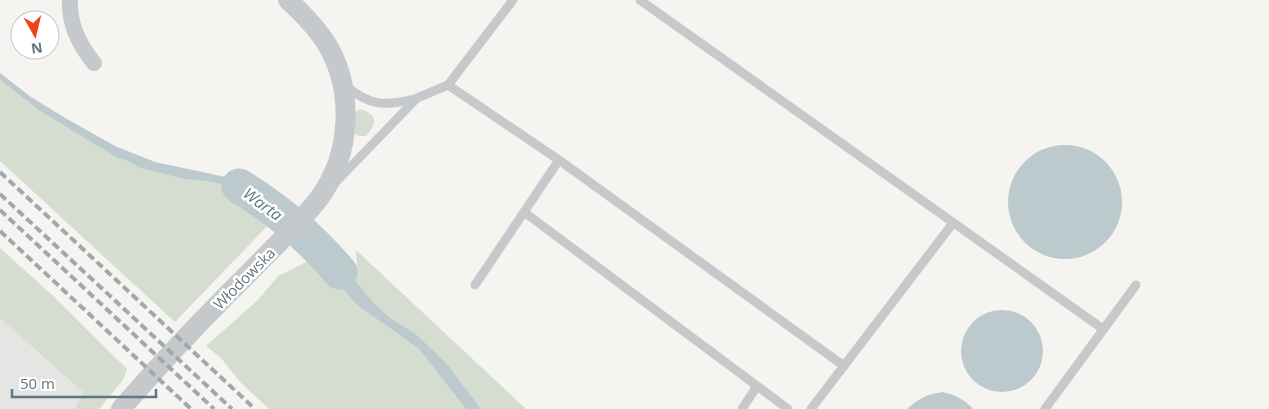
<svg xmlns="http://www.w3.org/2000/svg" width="1269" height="409" font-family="'Open Sans',sans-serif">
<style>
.built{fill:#e5e6e3}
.green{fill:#d5dcd0}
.water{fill:#bcc9cd}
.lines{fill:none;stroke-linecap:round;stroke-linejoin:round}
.river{stroke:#bcc9cd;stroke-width:35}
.service{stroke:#c6c9cc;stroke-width:9}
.minor{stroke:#c6c9cc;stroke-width:16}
.tertiary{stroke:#c6c9cc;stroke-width:20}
.rail{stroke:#a1a8ad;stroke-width:4;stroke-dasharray:8 4;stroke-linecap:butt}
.labels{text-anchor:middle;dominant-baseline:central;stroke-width:5;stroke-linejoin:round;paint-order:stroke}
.street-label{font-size:15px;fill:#617583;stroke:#fff}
.water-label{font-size:16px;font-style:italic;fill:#5c7881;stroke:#fff}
</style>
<rect width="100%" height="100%" fill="#f5f4f0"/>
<!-- built -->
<polygon class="built" points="0,318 83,392 75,409 0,409"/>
<!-- green -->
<g class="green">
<polygon points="0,80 40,111 119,159 126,160 140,168 184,179 213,182 230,186 256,200 276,217 175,322 0,161"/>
<path d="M360,109C377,115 378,122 366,136H359L355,134L353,117L356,111Z"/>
<polygon points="0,248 52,295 127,369 123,380 99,409 75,409 83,392 0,318"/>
<polygon points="356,250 526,409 481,409 448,365 415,333 390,318 373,302 353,278 357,267"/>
<polygon points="319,256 333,277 368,313 419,349 466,409 269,409 241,383 221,358 206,346 259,299 278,276"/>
</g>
<!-- water -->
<g class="water">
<polygon points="0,73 31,97 67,119 115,146 155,162 235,179 252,187 282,210 276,217 256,200 230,186 213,182 184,179 140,168 126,160 119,159 40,111 0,80"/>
<circle cx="1065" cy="202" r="57"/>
<polygon points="312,234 331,257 353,278 373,302 390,318 415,333 448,365 481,409 466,409 419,349 357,305 333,277 319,256 303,243"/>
<circle cx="1002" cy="351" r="41"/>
<path d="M943,392C955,395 964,399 973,409H907C918,399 927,394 943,392Z"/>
</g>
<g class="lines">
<!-- river -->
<path class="river" d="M239,186C277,209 311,238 340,272"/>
<!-- service -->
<g class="service">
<polyline points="640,0 1103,329"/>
<path d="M345,85C370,107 385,106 416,99"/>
<polyline points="448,85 513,0"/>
<polyline points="337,181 417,98 448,85 559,160 844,366"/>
<polyline points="524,212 788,409"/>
<polyline points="475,285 559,160"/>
<polyline points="742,409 757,386"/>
<polyline points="811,409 953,223"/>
<polyline points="1045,409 1136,285"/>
</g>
<!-- minor -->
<path class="minor" d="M70,0C69,24 79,45 94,63"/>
<!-- tertiary -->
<path class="tertiary" d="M121,409C154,371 188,334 224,298C247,275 270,252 293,228C302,218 312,208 320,197C351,154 354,92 328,46C319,31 301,12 288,0"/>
<!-- rail -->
<g class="rail">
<polyline points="0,172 255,409"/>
<polyline points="0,194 232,409"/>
<polyline points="0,210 214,409"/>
<polyline points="0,231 191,409"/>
</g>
</g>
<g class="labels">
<!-- street labels -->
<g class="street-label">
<text transform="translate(244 278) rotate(-45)">Włodowska</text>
</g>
<!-- water labels -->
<g class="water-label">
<text transform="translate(263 204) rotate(36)">Warta</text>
</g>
</g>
<!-- north arrow -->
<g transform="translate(35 35) rotate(172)"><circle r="24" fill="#ffffff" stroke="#c0c8cd"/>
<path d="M0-4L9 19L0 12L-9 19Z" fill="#f04214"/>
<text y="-8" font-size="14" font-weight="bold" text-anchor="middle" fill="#617583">N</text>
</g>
<!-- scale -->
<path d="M12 389v8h144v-8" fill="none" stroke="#617583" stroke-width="2.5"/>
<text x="20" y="389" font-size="15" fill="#617583" stroke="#ffffff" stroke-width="4" paint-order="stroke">50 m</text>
</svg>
